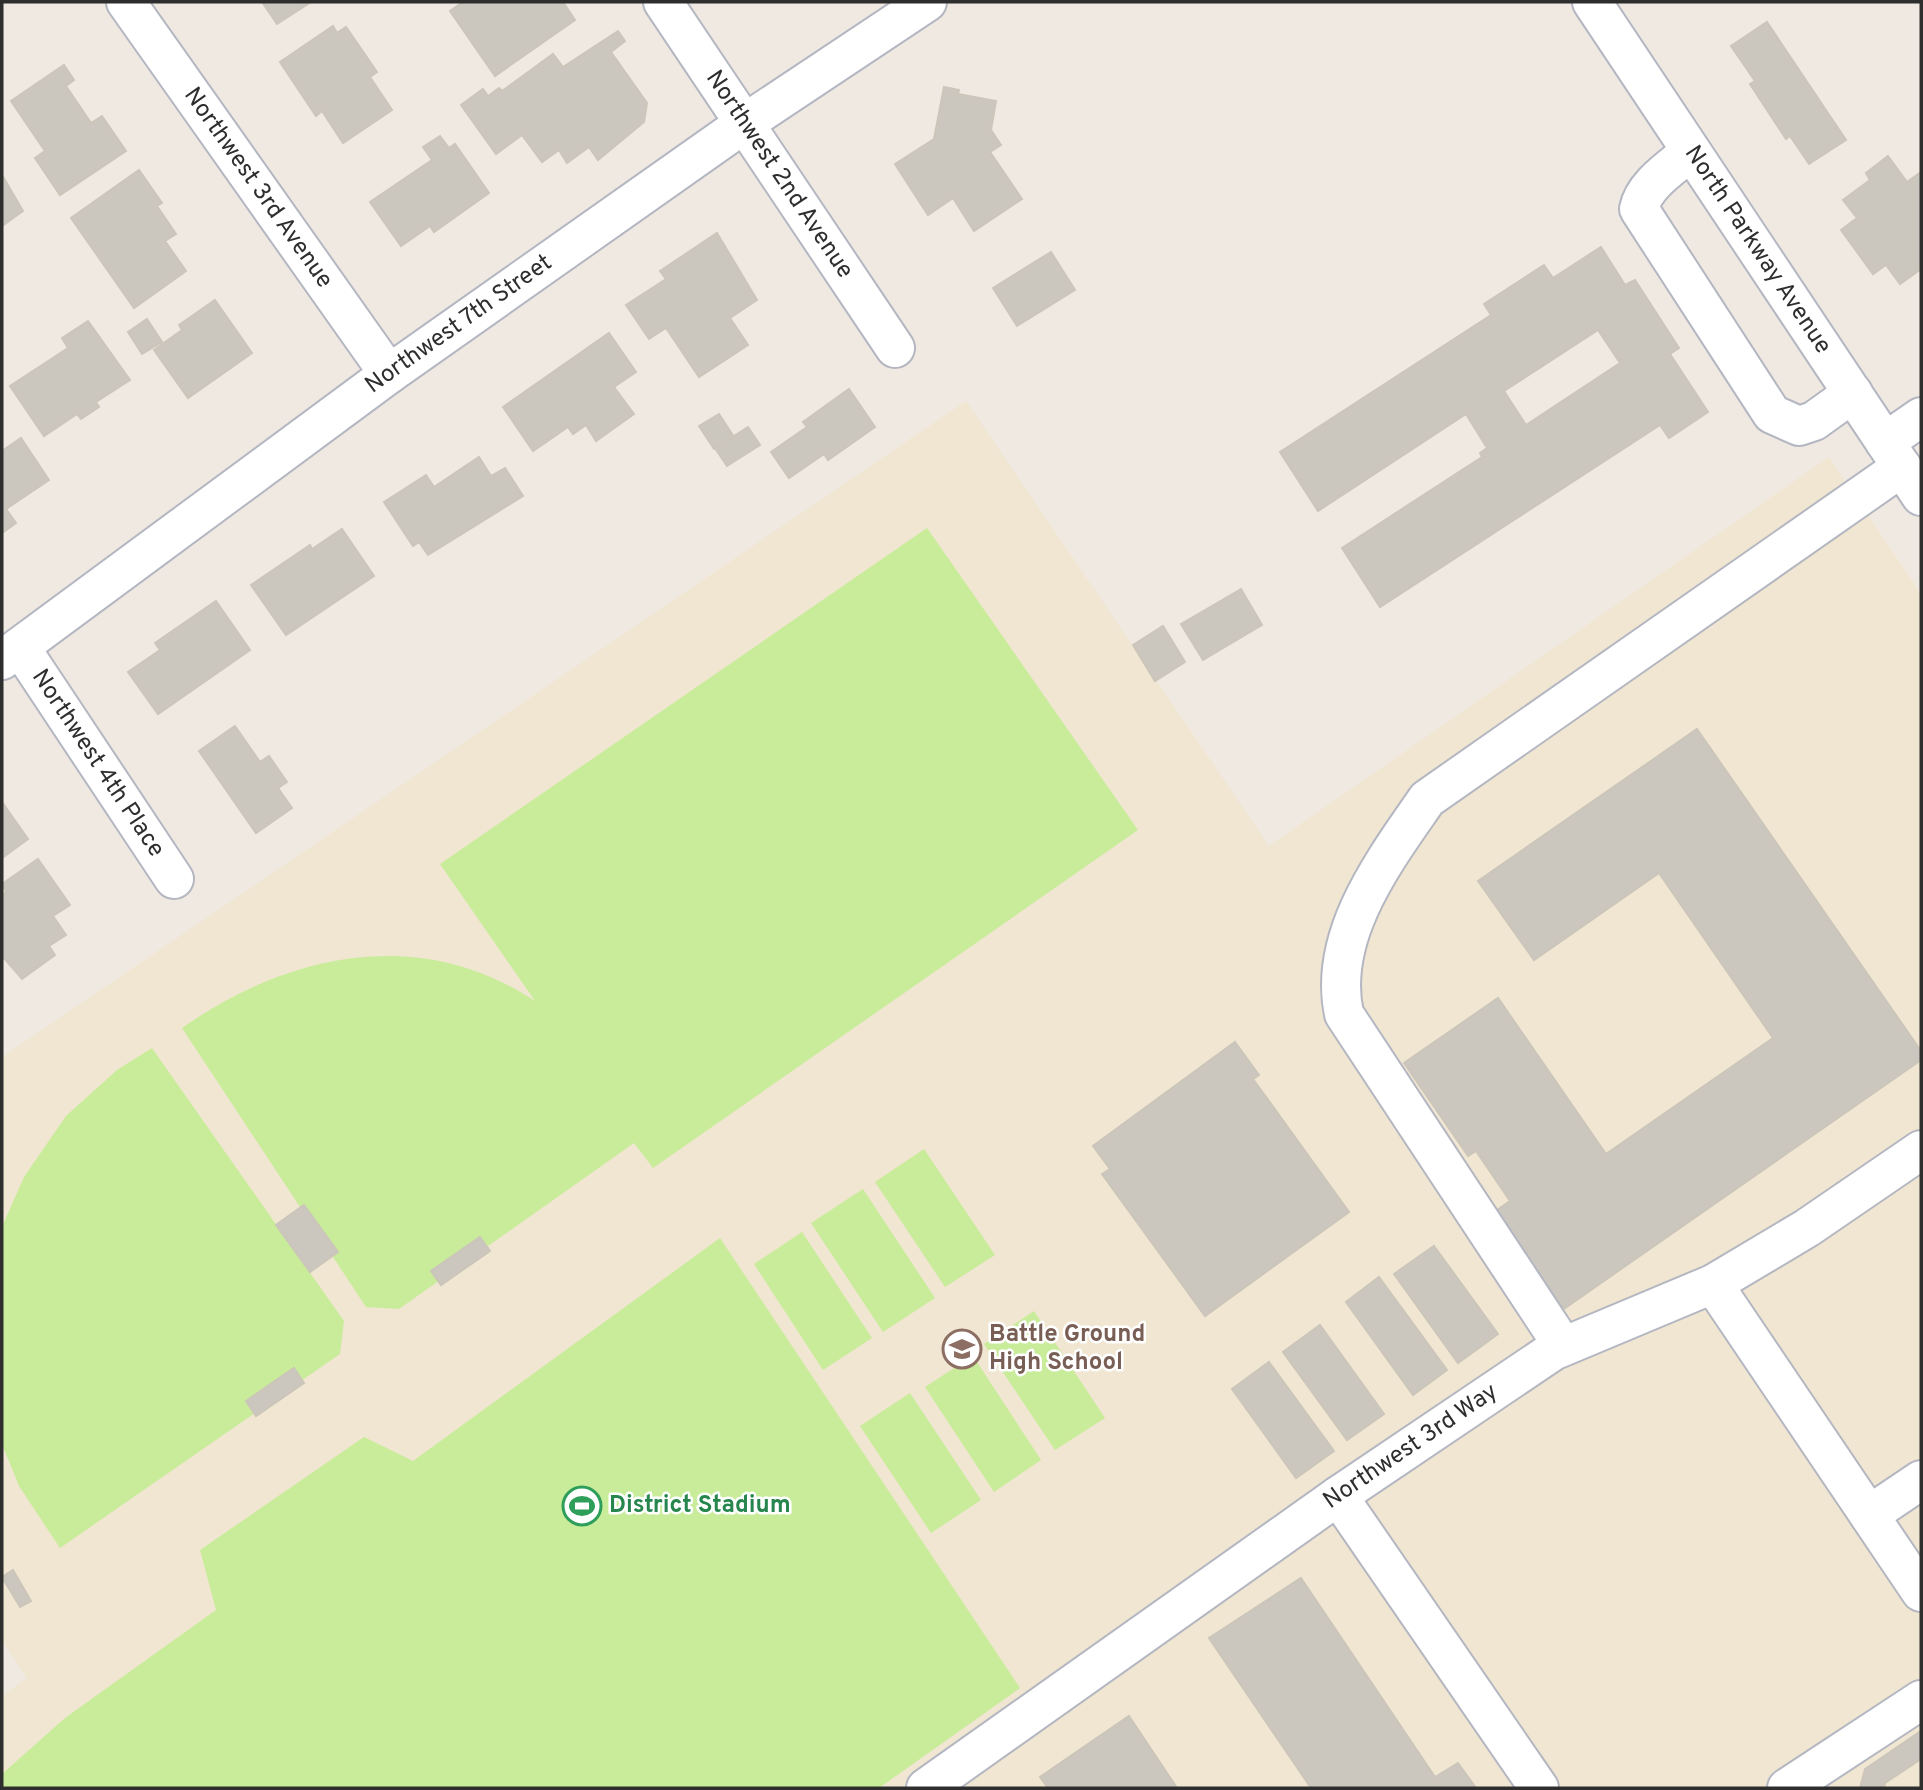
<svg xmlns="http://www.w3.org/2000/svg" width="1923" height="1790" font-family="Overpass,sans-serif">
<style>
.education{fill:#f0e6d1}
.pitch{fill:#c9ec9a}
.building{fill:#cbc7bf;stroke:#cbc5ba;stroke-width:2;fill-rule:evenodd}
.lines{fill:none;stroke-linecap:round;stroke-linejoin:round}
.minor-casing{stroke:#b4b7c1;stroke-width:42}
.minor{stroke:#fff;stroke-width:38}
.labels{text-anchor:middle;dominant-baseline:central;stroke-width:5;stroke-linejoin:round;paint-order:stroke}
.street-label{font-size:24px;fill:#2e2e2e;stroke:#fff}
.education-label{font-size:24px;font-weight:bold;fill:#785e54;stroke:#fff;text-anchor:start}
.leisure-label{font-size:24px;font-weight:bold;fill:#27864d;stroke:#fff;text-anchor:start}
</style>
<rect width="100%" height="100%" fill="#efe9e1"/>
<!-- education -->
<polygon class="education" points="966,401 1269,846 1829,457 1921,594 1921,1788 2,1788 2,1696 27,1678 2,1641 2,1057"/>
<!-- pitch -->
<g class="pitch">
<path d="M927,528L1138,830L653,1168L634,1143L399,1309L366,1307L182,1028C289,953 420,925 535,1001L440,864Z"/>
<polygon points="152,1048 344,1321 340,1354 60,1548 19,1486 2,1444 2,1227 24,1177 66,1116 117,1070"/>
<polygon points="924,1149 995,1255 945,1287 875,1182"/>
<polygon points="863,1189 935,1298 883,1332 811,1223"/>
<polygon points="802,1232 872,1338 823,1370 754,1264"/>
<polygon points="720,1238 1020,1688 879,1788 2,1788 2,1774 65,1718 216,1610 200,1550 364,1437 413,1461"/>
<polygon points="1034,1311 1105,1418 1055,1450 984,1344"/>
<polygon points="973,1356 1041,1460 994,1492 925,1387"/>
<polygon points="910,1393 981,1500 931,1533 860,1426"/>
</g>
<!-- building -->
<g class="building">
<polygon points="262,2 311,2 277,24"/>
<polygon points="463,2 563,2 575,20 495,76 450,11"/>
<polygon points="1767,22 1846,140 1809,164 1790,136 1786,139 1750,84 1755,81 1731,46"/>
<polygon points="333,26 337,33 346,27 377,72 370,77 392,110 343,143 322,111 316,116 280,62"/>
<polygon points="618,31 625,41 611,52 647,103 644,122 598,160 589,147 567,163 559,150 542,162 522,135 496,154 461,105 483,89 488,96 499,88 502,91 553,54 563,67"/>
<polygon points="64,65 74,80 66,86 91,123 102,116 126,151 60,195 35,158 45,151 11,101"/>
<polygon points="944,87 959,90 958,94 996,101 991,130 1001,145 990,152 1022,199 974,231 953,198 928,215 895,164 934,139"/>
<polygon points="440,136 449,148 455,144 489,193 434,232 430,226 401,246 370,202 432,160 423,147"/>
<polygon points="1888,156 1907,182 1921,172 1921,269 1900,284 1886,265 1873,274 1841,230 1857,218 1843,200 1870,180 1866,173"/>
<polygon points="139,170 162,203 157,206 176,234 165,241 186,271 134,308 71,218"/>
<polygon points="2,175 23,211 2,226"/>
<polygon points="717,233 757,300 730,318 748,345 699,377 666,328 649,339 626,305 666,279 660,271"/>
<path d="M1601,247L1625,285L1635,280L1679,348L1670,354L1708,412L1669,438L1660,425L1380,607L1342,548L1482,457L1480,453L1487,448L1466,414L1318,511L1280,452L1491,315L1484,304L1544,265L1553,278ZM1598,330L1620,363L1526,425L1504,391Z"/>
<polygon points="1051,252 1075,290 1017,326 993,288"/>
<polygon points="215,300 252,353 188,398 154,350 182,330 179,325"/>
<polygon points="147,319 162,342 142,354 128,332"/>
<polygon points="88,321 130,380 96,402 99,407 81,419 77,414 44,436 10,386 68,348 62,338"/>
<polygon points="609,333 636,372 614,387 634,414 596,441 586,425 573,434 568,427 533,451 503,407"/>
<polygon points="849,389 875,427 828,460 824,454 789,478 771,452 807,427 803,422"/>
<polygon points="719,414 734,437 714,449 699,426"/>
<polygon points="748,427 760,445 727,466 715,448"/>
<polygon points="21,438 49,480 6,509 16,523 2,533 2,451"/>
<polygon points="479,457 491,476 505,468 523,496 428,555 419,542 413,546 384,502 426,475 434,487"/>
<polygon points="342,529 374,576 286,635 251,585 310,545 312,549"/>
<polygon points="1241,589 1262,625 1203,660 1181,624"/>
<polygon points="216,601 250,650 158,714 128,672 160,650 155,643"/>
<polygon points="1163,626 1185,662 1155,681 1133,645"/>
<polygon points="235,726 260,762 269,756 287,782 278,788 292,808 256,833 199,751"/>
<polygon points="1697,729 1921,1051 1921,1060 1555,1315 1487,1217 1510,1201 1476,1151 1468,1156 1404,1063 1498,998 1606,1154 1773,1038 1659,873 1534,960 1478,881"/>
<polygon points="2,802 28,839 2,858"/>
<polygon points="38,859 70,905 53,916 66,935 49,946 55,955 22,979 2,956 2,895 6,892 2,884"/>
<polygon points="1235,1042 1259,1075 1253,1079 1349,1212 1205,1316 1102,1174 1110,1169 1093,1146"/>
<polygon points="304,1205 338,1252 310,1272 276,1225"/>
<polygon points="480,1237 490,1251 441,1285 431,1271"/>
<polygon points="1434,1246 1498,1334 1458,1363 1394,1274"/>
<polygon points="1379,1277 1447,1370 1413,1395 1346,1302"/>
<polygon points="1320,1325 1384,1414 1347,1440 1283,1352"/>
<polygon points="1269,1362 1334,1451 1296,1478 1232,1389"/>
<polygon points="294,1368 304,1383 256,1416 246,1401"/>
<polygon points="13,1570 31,1601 20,1607 2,1577"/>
<polygon points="1301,1578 1435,1777 1458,1763 1476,1788 1311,1788 1209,1638"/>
<polygon points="1129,1716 1177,1788 1048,1788 1040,1777"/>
<polygon points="1921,1731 1921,1759 1885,1783 1884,1788 1860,1788 1865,1769"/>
</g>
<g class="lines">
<defs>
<g id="minor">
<path id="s1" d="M126,2L389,374"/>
<path id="s2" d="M663,2L895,348"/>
<path id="s3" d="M1592,2L1921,496"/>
<path d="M1691,151C1673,167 1644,184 1639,209L1772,414L1799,426L1814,421L1853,393"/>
<polyline points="1885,442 1921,417"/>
<path id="s4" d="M20,647L174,879"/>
<path id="s5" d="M2,660L389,374L745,123L927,2"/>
<polyline points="1713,1284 1921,1592"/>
<path d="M1563,1346L1344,1014C1327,935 1385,860 1427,799L1902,467"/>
<polyline points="1338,1496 1539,1788"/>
<polyline points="1869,1515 1921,1480"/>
<path id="s6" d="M926,1788L1338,1496L1553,1351L1713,1284L1807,1228L1921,1150"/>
<polyline points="1787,1788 1921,1700"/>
</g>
</defs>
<!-- minor casing -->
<use href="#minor" class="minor-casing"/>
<!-- minor -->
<use href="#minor" class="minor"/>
</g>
<!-- icons -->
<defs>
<symbol id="school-ring" viewBox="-11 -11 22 22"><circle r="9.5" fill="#fff" stroke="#8d6e63" stroke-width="1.5"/><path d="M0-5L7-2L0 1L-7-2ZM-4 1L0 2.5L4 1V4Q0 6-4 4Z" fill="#8d6e63"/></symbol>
<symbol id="stadium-ring" viewBox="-11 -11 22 22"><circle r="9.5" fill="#fff" stroke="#2e9e5b" stroke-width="1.5"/><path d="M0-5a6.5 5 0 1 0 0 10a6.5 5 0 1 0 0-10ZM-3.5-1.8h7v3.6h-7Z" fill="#2e9e5b"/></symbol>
</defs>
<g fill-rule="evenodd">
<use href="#school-ring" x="940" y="1327" width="44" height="44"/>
<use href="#stadium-ring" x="560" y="1484" width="44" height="44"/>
</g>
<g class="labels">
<!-- street labels -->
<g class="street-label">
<text stroke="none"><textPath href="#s2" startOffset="208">Northwest 2nd Avenue</textPath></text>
<text stroke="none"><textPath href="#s1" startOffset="228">Northwest 3rd Avenue</textPath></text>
<text stroke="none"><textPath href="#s3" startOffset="298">North Parkway Avenue</textPath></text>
<text stroke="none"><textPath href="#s5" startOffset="567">Northwest 7th Street</textPath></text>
<text stroke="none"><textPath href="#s4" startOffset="140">Northwest 4th Place</textPath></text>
<text stroke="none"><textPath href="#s6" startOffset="593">Northwest 3rd Way</textPath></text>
</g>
<!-- education labels -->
<g class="education-label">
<text x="989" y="1335">Battle Ground<tspan x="989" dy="28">High School</tspan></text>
</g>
<!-- leisure labels -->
<g class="leisure-label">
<text x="609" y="1506">District Stadium</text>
</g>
</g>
<!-- border -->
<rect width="1923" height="1790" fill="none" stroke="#2e2e2e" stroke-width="7"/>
</svg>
